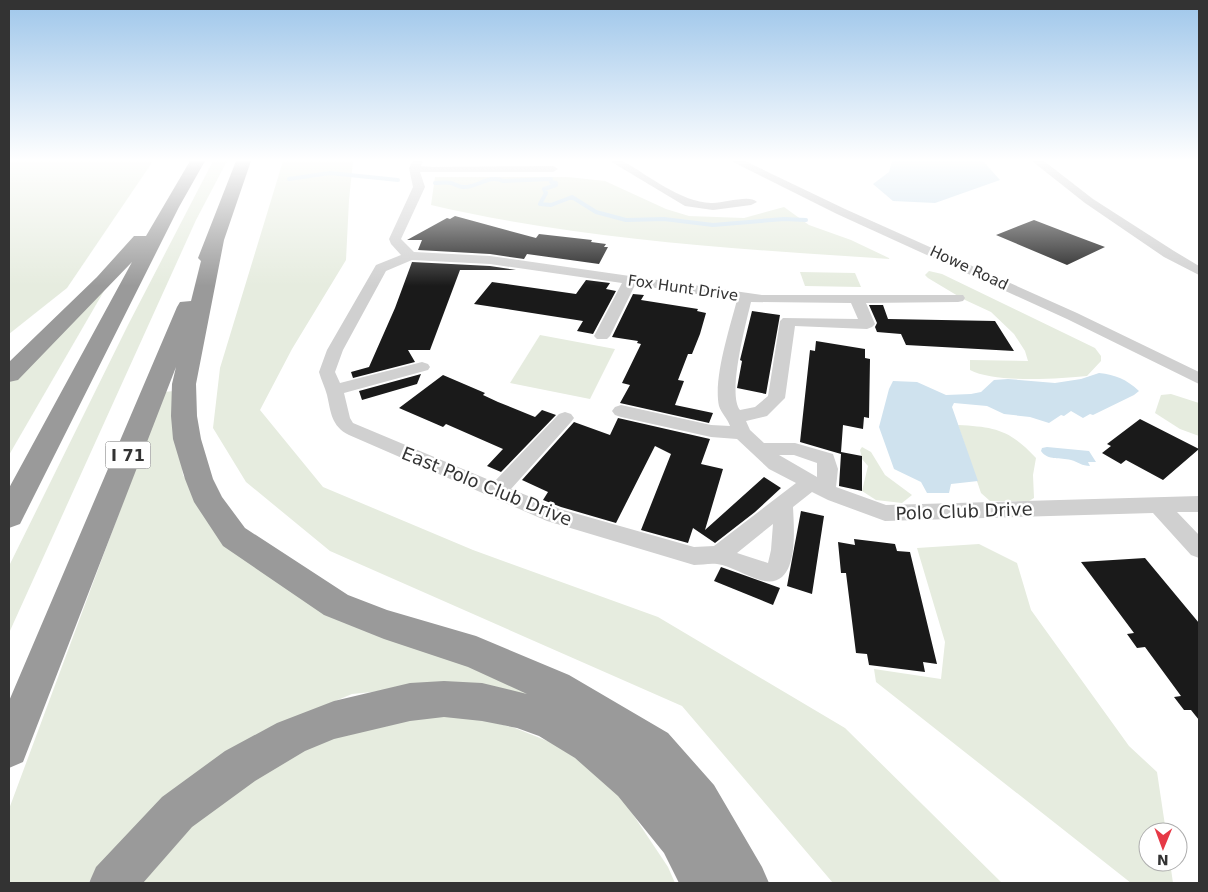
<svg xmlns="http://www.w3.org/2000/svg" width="1208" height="892" font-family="'DejaVu Sans',sans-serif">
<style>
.green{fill:#e6ecdf}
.water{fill:#cfe2ee}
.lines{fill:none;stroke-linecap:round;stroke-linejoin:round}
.stream{stroke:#cfe2ee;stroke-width:4}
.building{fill:#1a1a1a}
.minor{fill:#d0d0d0;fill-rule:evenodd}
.highway{fill:#9a9a9a;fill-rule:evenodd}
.labels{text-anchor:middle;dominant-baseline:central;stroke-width:5;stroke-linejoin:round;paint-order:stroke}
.far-street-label{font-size:15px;fill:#333;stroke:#fff}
.shield{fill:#fff;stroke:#707070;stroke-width:1}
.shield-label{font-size:16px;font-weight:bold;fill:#333}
.street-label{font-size:18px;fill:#333;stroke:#fff}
</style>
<rect width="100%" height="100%" fill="#fff"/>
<!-- green -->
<g class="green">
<polygon points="9,161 153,161 67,288 9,334"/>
<polygon points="213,161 227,161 196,220 9,633 9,566 128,325"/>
<polygon points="283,161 353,161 349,200 346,260 292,349 260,410 323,487 473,550 658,617 845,728 1002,883 833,883 682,706 330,551 246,482 213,428 220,368"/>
<path d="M435,177H568L605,181L666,209L689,216L744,218L784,207L809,225L851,240L891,259C737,249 582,240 431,205Z"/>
<path d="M929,271L942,274L1095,348L1101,356V361L1087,376C1058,379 994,383 970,370V360L1028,361L1025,351L1014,334L991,312L963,299L928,278L925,275Z"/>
<polygon points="800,272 855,273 861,287 805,286"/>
<polygon points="108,284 9,455 9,381"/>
<polygon points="540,335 615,349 590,399 510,383"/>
<polygon points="174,391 174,414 183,475 224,541 402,640 547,698 453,684 352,694 278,725 107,858 88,883 9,883 9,809 164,392"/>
<polygon points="1171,394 1199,403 1199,436 1180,429 1155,413 1161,395"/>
<path d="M958,425C996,427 1010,430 1036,458L1033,475L1034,498L1029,501H990L981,493Z"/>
<polygon points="862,447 871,452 885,475 912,495 902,503 876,500 862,491 868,466 862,459 860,450"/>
<polygon points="979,544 1017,563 1031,610 1129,746 1157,772 1166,832 1148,832 1148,862 1170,862 1173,883 1131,883 876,682 874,669 941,679 945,642 917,548"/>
<polygon points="442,715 474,717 515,728 555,744 585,765 622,798 668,867 675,883 128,883 171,837 279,754 379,722"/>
</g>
<!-- water -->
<g class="water">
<polygon points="892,161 983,161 1000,180 935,203 893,201 873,184 889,172"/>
<path d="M1099,373C1116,375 1126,379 1139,391L1134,395L1093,415L1090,414L1083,418L1071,411L1064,416L1061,415L1049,423L1030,417L1004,414L987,406L954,403L952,407L978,481L951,484L949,493H927L921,482L894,469L879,427L889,389L893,381L917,382L946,395L971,394L981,392L994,380L1008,379L1055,383L1081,379Z"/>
<path d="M1047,447L1089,451L1096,462H1088L1090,466C1082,466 1078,462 1071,460C1060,457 1048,461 1041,451L1042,448Z"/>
</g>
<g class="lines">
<!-- stream -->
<g class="stream">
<polyline points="289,179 330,173 398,180"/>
<path d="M435,183C440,183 446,182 451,183C455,184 459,187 463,187C477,188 489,174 503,181L551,179V182L556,183V185L544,189L546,193L540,204L551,205L572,197L596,212L626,220L664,219L713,225L784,219L806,220"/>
</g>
</g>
<!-- building -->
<g class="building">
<polygon points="455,216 536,238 539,234 592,240 591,242 606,244 604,247 608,247 599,264 527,254 524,259 490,254 418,250 422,240 407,240 447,218 450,219"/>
<polygon points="1034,220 1073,235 1105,247 1067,265 996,235"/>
<polygon points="412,262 490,266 516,270 460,270 430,350 408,350 415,362 353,378 351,372 369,367 395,308"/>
<polygon points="586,280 610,283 606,289 616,291 593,334 577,331 583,321 474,304 492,282 576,294"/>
<polygon points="633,294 644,295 641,300 698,309 697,311 706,313 700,334 692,354 688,354 678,380 684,381 675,405 713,413 709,423 620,403 630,385 622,383 641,344 637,343 638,341 612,337"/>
<polygon points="869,305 883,305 888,319 995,321 1014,351 906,345 901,334 877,332 875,327 877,323"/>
<polygon points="752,311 780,315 766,394 737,388 742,361 740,360"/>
<polygon points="816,341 865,349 865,358 870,359 869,418 864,417 863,429 843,425 841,452 862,456 862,491 839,486 841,454 800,442 810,350 815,351"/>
<polygon points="421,374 417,384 362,400 359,391"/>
<polygon points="443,375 485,393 483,395 498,402 535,417 542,410 556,415 501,472 487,466 503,449 446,424 443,427 399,408"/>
<polygon points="618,418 710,439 701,464 723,469 705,530 764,477 781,488 755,512 715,543 693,528 688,543 641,530 671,454 655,446 616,523 561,507 543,500 548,492 522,480 574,422 610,435"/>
<polygon points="1140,419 1199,449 1163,480 1126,460 1121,464 1102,453 1111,446 1107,444"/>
<polygon points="801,511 824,516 812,594 787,586"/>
<polygon points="854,539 895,544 897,551 910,552 937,664 923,662 925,672 869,665 867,654 856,653 846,573 841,573 838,542 855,545"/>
<polygon points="1145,558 1199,623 1199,720 1191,710 1184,710 1174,697 1181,696 1145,647 1137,648 1127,634 1134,633 1081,562"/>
<polygon points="721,567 780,588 773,605 714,581"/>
</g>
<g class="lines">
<!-- minor -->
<g class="minor">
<path d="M413,161H423L421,166L432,167L553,166L558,169L553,172H420L425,187L401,239L414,252L490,256L762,295H963L965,298L963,301L958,302L866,303L875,324L872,327L867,329L795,326L785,398L767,416L746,421L750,430L764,443H795L833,454L838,469L836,487L886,505L1199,496V512H1177L1199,535V558L1191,555L1153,513L885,521L828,500L812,492L793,507C794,530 800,592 760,580C746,576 731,566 717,564C710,563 701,565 694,565L547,521L349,435C331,426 331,412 327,395C325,387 321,380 319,372L327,350L376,265L401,255L391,244L389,239L413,187L409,168ZM412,260L490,264L622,283L594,336L597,339H607L610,336L635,285L737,300C730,327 713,379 719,406C721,413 728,419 730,426L711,425L621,405L615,407L612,411L615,415L621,417L711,437L737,439L769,469L796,483L714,546L694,547L560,509L511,489L571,422L574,418L571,414L565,412L559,414L494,482L353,423L350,418L344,393L428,370L430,367L428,364L422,362L340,383L335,372L343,350L386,271ZM751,302L851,303L858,319L783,318L780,321L768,396L755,407L740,410C727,394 746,323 751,302ZM779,455H794L817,463V477ZM773,524L771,550L768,563L737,553Z"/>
<path d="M610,161H623C649,176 681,202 711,203C723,204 749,194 757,202L751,205L713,210L685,206Z"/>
<polygon points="731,161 745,161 845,209 1077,313 1199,372 1199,384 1067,319 837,214"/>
<polygon points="1032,161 1044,161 1093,199 1174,251 1199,266 1199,275 1164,257 1085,203"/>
</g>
<!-- highway -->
<g class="highway">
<polygon points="190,161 205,161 179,207 24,516 20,524 9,528 9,488 132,262 18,380 9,382 9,362 97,277 134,236 146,236"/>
<polygon points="236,161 251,161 224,240 196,384 197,416 201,439 213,479 222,497 245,528 348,595 387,610 476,636 569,675 668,733 714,785 762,867 769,883 679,883 664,853 618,796 575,758 539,736 517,728 482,721 444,717 410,721 334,739 305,751 255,781 192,827 143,883 89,883 96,867 162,797 225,751 277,723 334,701 410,683 444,681 482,683 527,694 468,667 384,639 324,615 223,546 194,502 185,479 173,439 171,416 172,384 176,367 23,762 9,768 9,701 177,307 180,302 191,301 201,261 198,258"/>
</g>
</g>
<!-- sky -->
<linearGradient id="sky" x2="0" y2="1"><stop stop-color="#9ec6ea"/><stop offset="0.56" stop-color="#fff"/><stop offset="1" stop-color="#fff" stop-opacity="0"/></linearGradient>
<rect width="1208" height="286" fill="url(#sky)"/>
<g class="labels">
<!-- far-street labels -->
<g class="far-street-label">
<text transform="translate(969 268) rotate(25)">Howe Road</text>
<text transform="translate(683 288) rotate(8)">Fox Hunt Drive</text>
</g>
<!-- shield labels -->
<rect class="shield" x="105.5" y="441.5" width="45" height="27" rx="4"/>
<g class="shield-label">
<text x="128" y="455">I 71</text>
</g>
<!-- street labels -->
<g class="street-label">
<text transform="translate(487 486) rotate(22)">East Polo Club Drive</text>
<text transform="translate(964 511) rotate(-2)">Polo Club Drive</text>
</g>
</g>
<!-- border -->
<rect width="1208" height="892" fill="none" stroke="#333333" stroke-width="20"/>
<!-- north arrow -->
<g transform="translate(1163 847) rotate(181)"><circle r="24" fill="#ffffff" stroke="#adadad"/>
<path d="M0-4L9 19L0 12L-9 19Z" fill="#e63946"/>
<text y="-8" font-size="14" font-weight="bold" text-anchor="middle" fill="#333333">N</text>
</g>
</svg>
